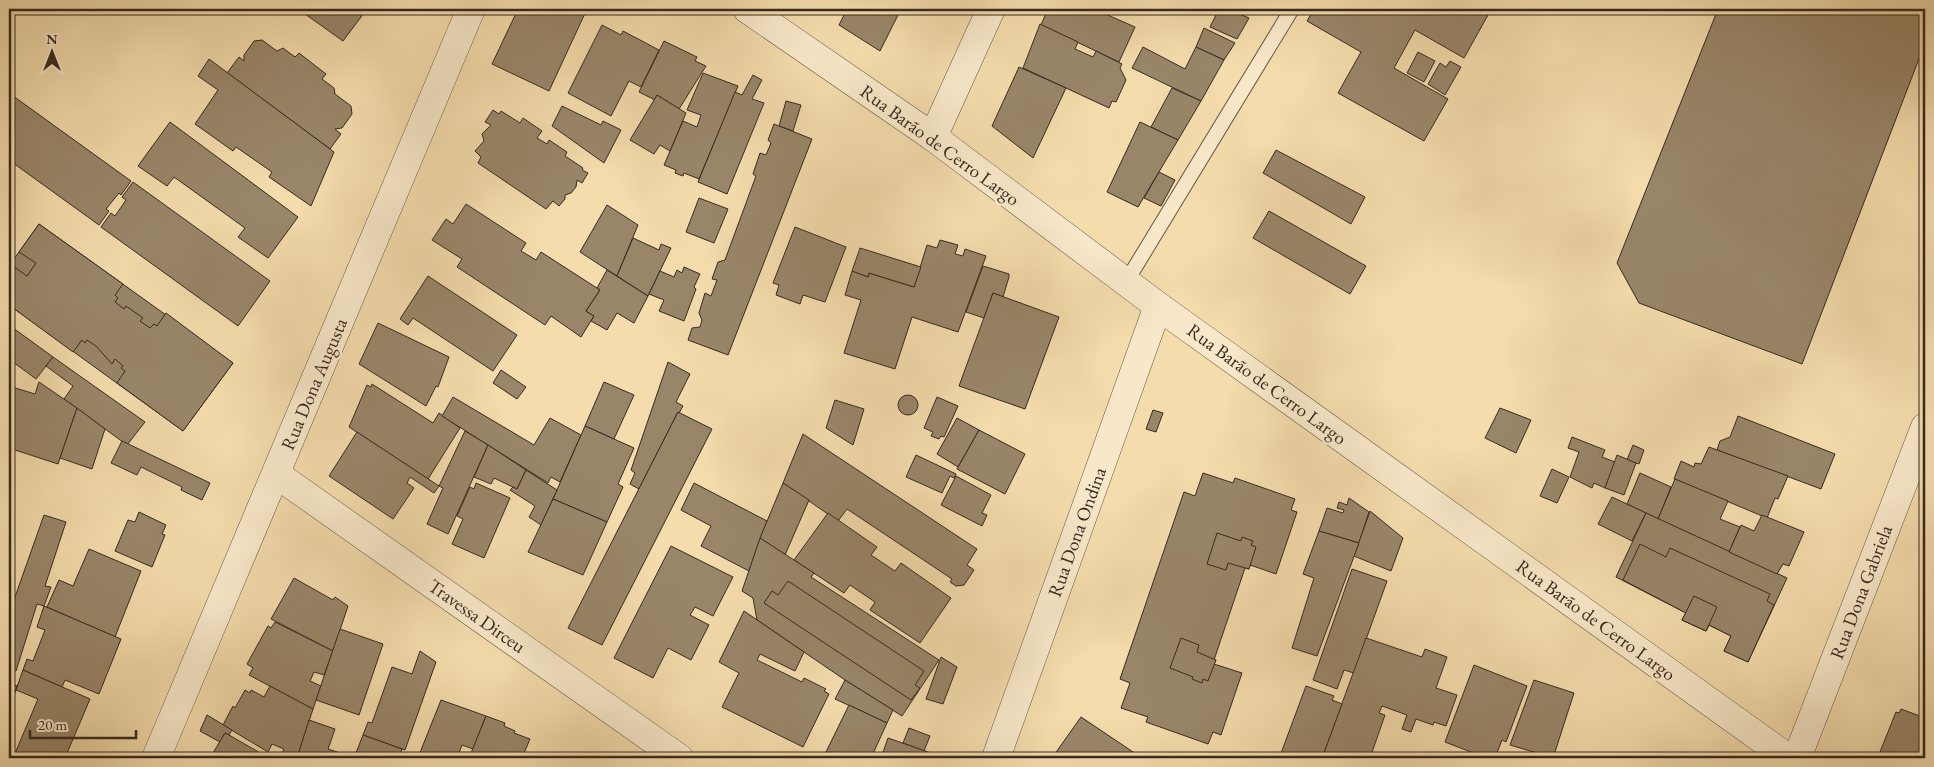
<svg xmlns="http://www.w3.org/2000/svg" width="1934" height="767" font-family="'EB Garamond',serif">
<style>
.building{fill:#998669;stroke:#372921}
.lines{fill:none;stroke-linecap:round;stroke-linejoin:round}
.service-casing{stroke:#665644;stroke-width:16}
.minor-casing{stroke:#665644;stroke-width:29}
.tertiary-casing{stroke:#665644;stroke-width:29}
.service{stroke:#f8e8c9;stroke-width:14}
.minor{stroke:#f8e8c9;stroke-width:28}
.tertiary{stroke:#f8e8c9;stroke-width:28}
.labels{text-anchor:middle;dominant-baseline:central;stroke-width:5;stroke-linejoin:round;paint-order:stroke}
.street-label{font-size:19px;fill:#372921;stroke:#f8e8c9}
</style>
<rect width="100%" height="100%" fill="#f4dcac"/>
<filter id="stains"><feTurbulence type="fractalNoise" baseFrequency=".004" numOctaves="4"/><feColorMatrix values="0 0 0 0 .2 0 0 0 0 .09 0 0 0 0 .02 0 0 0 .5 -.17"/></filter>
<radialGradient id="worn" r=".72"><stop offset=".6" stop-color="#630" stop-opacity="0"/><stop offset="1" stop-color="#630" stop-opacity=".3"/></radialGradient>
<!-- building -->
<g class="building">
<polygon points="298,9 367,9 343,41"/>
<polygon points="518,9 587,9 549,91 492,64"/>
<polygon points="847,9 901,9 880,51 839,25"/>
<polygon points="1048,9 1094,9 1135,27 1119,62 1041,25"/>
<polygon points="1219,9 1228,9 1249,18 1237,39 1210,27"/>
<polygon points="1314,9 1477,9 1488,15 1464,58 1415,30 1394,68 1448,99 1424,141 1338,93 1361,52 1307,21"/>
<polygon points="1718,9 1925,9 1925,43 1802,364 1639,303 1617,263"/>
<polygon points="1040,24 1078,42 1075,49 1093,57 1096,51 1122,64 1120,68 1126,80 1116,102 1112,101 1109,108 1023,68"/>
<polygon points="602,25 621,35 623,31 659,50 641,87 629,81 611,116 568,93"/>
<polygon points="1204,28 1235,43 1224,60 1196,47"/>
<polygon points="262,40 277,51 283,48 295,57 299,53 326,74 322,79 334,88 335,94 351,106 352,114 342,128 335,129 341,134 330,149 227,73 239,57 244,61 244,55 254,41"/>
<polygon points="664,41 697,57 695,61 706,66 679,109 657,95 655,100 639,92"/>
<polygon points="1143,47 1185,69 1196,47 1224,60 1201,101 1132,68"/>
<polygon points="1418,52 1435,61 1424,82 1407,73"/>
<polygon points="209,59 334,152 311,206 269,177 272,172 236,147 233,151 195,124 218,90 198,76"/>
<polygon points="1450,61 1461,67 1445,95 1428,84 1440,63 1446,67"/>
<polygon points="1019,67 1066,88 1033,158 992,126"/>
<polygon points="703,73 738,86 699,179 684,173 683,176 675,173 676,170 664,165 683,121 697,127 701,115 687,110"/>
<polygon points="753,75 762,80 752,99 764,103 727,194 698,182 735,92 742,95"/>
<polygon points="1172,88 1201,101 1178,140 1151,127"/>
<polygon points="9,93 131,181 121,195 119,193 106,209 109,211 99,225 9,160"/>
<polygon points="657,95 686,113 670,151 660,145 654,154 630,140"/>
<polygon points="786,101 801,105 793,131 779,126"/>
<polygon points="562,106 601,125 603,121 621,130 604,163 552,126"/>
<polygon points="493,110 499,114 501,111 520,123 523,118 542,131 537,138 547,144 549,140 567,152 565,156 583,168 582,170 588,173 582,183 577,180 576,187 571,193 565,195 565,199 559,206 553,201 546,209 478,163 481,157 475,151 484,141 482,134 491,125 485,122"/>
<polygon points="170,122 298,217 268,258 238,237 245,228 174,177 167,186 138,166"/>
<polygon points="1140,122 1178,140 1138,207 1107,192"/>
<polygon points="774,124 812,139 728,355 688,340 692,328 700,327 702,320 699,313 705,293 711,296 717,280 712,279 718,262 725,260 756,176 753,174 760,153 766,155 771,143 768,140"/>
<polygon points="1276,150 1365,197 1351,224 1263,173"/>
<polygon points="1159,172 1175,180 1161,206 1144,198"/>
<polygon points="133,182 270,281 238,326 101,227 111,213 115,216 126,200 122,197"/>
<polygon points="699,198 728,209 714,243 686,232"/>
<polygon points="466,204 526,243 521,251 536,260 541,252 600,290 586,311 594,316 581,337 551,316 545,325 457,267 462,259 432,240 446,219 453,224"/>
<polygon points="607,205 638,225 617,276 580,252"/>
<polygon points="1269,211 1366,266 1350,294 1253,238"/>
<polygon points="39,224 233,363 183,431 9,305 9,266"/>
<polygon points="39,224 123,284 115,295 118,298 115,302 124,309 126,306 143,318 140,321 150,328 154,324 157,326 166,313 233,363 183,431 117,383 125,371 121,368 123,366 115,359 112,364 96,346 87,340 85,343 82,340 73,352 9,305 9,266 10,264 27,276 36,263 19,252"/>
<polygon points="795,227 846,247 825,302 803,295 800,304 776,295 779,285 773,283"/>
<polygon points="633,238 659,250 661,244 671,248 648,296 617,276"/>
<polygon points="940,240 958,245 955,254 963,256 965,249 986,256 958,332 912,317 895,369 844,353 861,300 845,295 852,271 868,277 869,273 914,287 927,245 937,248"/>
<polygon points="860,248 921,267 914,287 869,273 868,277 852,271"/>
<polygon points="983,266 1009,274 1009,277 1003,297 993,293 984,318 966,312"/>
<polygon points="684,267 700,274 694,287 696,289 684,321 659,311 664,300 649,294 660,271 674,277 677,270 682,273"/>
<polygon points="607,270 648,296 634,323 617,313 607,330 591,321 594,316 586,311 600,290 597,288"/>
<polygon points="428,276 517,335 493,371 413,318 408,325 400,319"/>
<polygon points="993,293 1059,317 1025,409 959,386"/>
<polygon points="378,323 449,357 438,387 436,386 426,406 359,364"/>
<polygon points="9,325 53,357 36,379 9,359"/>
<polygon points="53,357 145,422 127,445 64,399 73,386 46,366"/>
<polygon points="668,362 690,374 676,402 683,406 679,413 678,412 639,489 630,484 635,473 631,470"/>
<polygon points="501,370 526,387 517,399 493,383"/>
<polygon points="39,382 77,408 58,464 9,448 9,386 35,394"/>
<polygon points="604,382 634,395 614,439 585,426"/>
<polygon points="372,384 433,423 439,413 460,428 428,479 349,427 367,385 371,387"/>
<circle cx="908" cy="405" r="10"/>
<polygon points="453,397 534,445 550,418 581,435 560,482 551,477 548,483 442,416"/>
<polygon points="937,397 958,406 944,437 941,436 939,439 931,436 933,432 924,428"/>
<polygon points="835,400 864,409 853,445 826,428"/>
<polygon points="77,408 105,429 92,469 60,458"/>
<polygon points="1500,408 1531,420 1516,453 1485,438"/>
<polygon points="1153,410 1163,413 1156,432 1146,429"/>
<polygon points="678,412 712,429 602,645 568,628"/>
<polygon points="1738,416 1835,454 1821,489 1717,450 1720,441 1730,437"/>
<polygon points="957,418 979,430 958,467 937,454"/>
<polygon points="585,426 634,448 618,484 623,487 607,522 553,499"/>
<polygon points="979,430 1025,454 1005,494 957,469"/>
<polygon points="465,431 488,445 448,534 427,524 443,488 439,486"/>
<polygon points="357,432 439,486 434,493 410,477 407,483 414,488 393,519 329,476"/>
<polygon points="803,434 977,549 967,565 974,570 964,585 956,586 950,582 952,579 847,509 838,521 783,483"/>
<polygon points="1572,437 1605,450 1602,457 1615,462 1605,488 1594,483 1592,488 1570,477 1579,452 1568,448"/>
<polygon points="122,441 210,483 202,500 181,490 182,487 141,467 137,475 111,463"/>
<polygon points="488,445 526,470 517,489 494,478 491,484 474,477"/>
<polygon points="1633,445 1644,450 1639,464 1627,460"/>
<polygon points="1709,447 1788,476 1778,499 1775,498 1767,518 1674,479 1681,461 1694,467 1695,463 1701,464"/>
<polygon points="916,455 956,474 954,478 950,476 942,493 906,477"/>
<polygon points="1617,455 1636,463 1624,495 1605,488"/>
<polygon points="1552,469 1569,477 1557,503 1540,496"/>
<polygon points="526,470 557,490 541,525 529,517 535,506 510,490 513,487 517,489"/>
<polygon points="1203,473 1233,483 1235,478 1295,499 1291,510 1297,512 1276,574 1250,565 1249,569 1245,568 1214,660 1216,660 1214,664 1242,673 1221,735 1213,732 1208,744 1146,722 1148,717 1121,708 1130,683 1120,679 1184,492 1195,496"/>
<polygon points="1640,473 1671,487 1658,519 1627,504"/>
<polygon points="956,476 991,495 982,513 987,515 982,526 941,505"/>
<polygon points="1675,479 1728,501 1720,519 1740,527 1729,552 1658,519"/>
<polygon points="476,483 510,498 484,558 452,544 463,519 457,516 470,487 474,489"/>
<polygon points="694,483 767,521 749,571 701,546 711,526 681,510"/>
<polygon points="783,483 809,500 785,555 760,538"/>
<polygon points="1612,497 1646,513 1632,541 1598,524"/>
<polygon points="1349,498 1369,512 1359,543 1319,531 1327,508 1343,513 1344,510 1337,508 1339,502 1347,505"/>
<polygon points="553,499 607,522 583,575 528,552"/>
<polygon points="1370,511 1403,538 1391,571 1354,556"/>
<polygon points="139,512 166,525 162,534 165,535 152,567 115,551 128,520 135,522"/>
<polygon points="828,513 877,547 871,555 895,571 901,563 951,598 920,643 870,610 875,602 850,585 844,593 794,560"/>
<polygon points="1646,513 1787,578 1748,662 1724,651 1731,636 1709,625 1706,631 1682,620 1686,613 1616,577"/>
<polygon points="44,515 66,522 45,586 51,587 44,606 37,604 16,671 9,668 9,614"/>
<polygon points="1762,515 1804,532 1789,566 1783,564 1777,574 1729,552 1741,525 1754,531"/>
<polygon points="1319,531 1359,543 1317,656 1292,648 1314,578 1303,574"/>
<polygon points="1217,533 1241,541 1242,537 1253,541 1251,545 1256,547 1249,569 1228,563 1226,570 1207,564"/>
<polygon points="760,538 814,573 811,577 939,660 902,716 845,680 757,620 753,598 742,591"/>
<polygon points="1640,544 1666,557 1670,548 1770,594 1767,601 1774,605 1748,662 1724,651 1731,636 1709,625 1706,631 1682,620 1686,613 1623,580"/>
<polygon points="671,546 733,577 713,616 695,607 690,615 709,625 691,660 668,648 653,678 614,658"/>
<polygon points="89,549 141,571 115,637 47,607 59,580 73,586"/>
<polygon points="1352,569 1387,581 1354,673 1344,670 1337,689 1313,680"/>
<polygon points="294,578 333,600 335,597 348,606 333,651 271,619"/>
<polygon points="788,581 924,671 915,685 920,688 911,700 764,603 772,591 778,595"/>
<polygon points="1694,596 1717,607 1706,631 1682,620"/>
<polygon points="44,606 121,639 99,694 65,680 62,687 23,670 27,659 33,661 45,630 37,627"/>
<polygon points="744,611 804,652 795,671 760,654 757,660 802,682 804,678 826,689 824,691 829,694 803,747 722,707 739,673 719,662"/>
<polygon points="275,622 333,651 324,675 314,672 310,681 321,686 313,709 249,675 253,668 247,664 268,626 271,628"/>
<polygon points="340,629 383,644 359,715 316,700"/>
<polygon points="1181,638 1199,645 1197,652 1216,660 1208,681 1203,679 1202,683 1192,679 1193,677 1170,668"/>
<polygon points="1366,638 1422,657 1425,649 1447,657 1436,688 1457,695 1446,726 1434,722 1433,725 1416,719 1411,732 1402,729 1407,715 1382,706 1379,713 1385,715 1370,758 1322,758"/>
<polygon points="420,651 436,662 405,750 363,735 368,722 372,723 392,667 412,674"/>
<polygon points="941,657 957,667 943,704 926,699"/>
<polygon points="1474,665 1527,686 1506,742 1502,740 1495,758 1484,755 1483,758 1475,758 1476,754 1445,742"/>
<polygon points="23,670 90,699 65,758 13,758 38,699 16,690"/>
<polygon points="845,680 893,710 887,723 835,699"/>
<polygon points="1534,680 1574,693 1553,758 1510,745"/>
<polygon points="9,683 17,686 9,712"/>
<polygon points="270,686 313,709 297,758 279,758 284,749 272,744 268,752 223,725 233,706 235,708 245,690 250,693 251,690 264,697"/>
<polygon points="1306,686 1334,696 1332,700 1342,704 1322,758 1286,758 1280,756"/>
<polygon points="441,700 486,716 473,749 462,745 457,758 428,758 419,755"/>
<polygon points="849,705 887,723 871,758 823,758"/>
<polygon points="1901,709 1925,718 1925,758 1878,757 1896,712 1899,713"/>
<polygon points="207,715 232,730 229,735 225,733 220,742 200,731"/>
<polygon points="486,716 505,723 504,726 515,731 514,733 530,739 522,758 469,758"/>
<polygon points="1081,717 1142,758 1052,758"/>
<polygon points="309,720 335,729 328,749 343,754 342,758 297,758"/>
<polygon points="909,728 930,736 924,751 903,743"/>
<polygon points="225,733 229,735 269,758 210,758"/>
<polygon points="363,735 402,749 399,758 354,758"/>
<polygon points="888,738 931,753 929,758 881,758"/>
</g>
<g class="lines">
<defs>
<polyline id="service" points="1126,282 1292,9"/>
<g id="minor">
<polyline points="747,9 933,137 1158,306 1788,758"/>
<polyline points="933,137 991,9"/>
<polyline points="276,474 679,758"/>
<polyline points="996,758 1158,306"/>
<polyline points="1797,758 1925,427"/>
</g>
<polyline id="tertiary" points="156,758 471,9"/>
</defs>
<!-- service casing -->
<use href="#service" class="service-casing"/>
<!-- minor casing -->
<use href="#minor" class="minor-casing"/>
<!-- tertiary casing -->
<use href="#tertiary" class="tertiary-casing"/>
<!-- service -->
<use href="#service" class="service"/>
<!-- minor -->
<use href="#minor" class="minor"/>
<!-- tertiary -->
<use href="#tertiary" class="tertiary"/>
</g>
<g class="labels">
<!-- street labels -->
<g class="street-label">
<text transform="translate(940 145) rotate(36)">Rua Barão de Cerro Largo</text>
<text transform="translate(314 384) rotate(-67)">Rua Dona Augusta</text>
<text transform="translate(1267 384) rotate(36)">Rua Barão de Cerro Largo</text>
<text transform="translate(1077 532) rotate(-70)">Rua Dona Ondina</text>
<text transform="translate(1861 592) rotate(-69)">Rua Dona Gabriela</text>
<text transform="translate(477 616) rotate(35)">Travessa Dirceu</text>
<text transform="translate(1596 620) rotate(36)">Rua Barão de Cerro Largo</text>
</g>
</g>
<!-- margin -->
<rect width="1934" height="767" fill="none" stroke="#f4dcac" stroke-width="30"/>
<rect x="10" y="10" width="1914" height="747" fill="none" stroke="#372921" stroke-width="2.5"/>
<rect x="15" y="15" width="1904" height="737" fill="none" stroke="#372921"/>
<!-- north arrow -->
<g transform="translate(52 52)" stroke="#f8e8c9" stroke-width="4" paint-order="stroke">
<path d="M0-4L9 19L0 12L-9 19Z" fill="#372921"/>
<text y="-8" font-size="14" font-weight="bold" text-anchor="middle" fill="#372921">N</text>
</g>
<!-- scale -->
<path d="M30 730v8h106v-8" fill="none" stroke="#372921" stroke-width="2.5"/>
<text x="38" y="730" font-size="15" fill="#372921" stroke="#f8e8c9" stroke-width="4" paint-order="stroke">20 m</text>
<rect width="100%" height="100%" filter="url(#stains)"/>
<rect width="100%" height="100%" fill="url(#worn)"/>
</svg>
